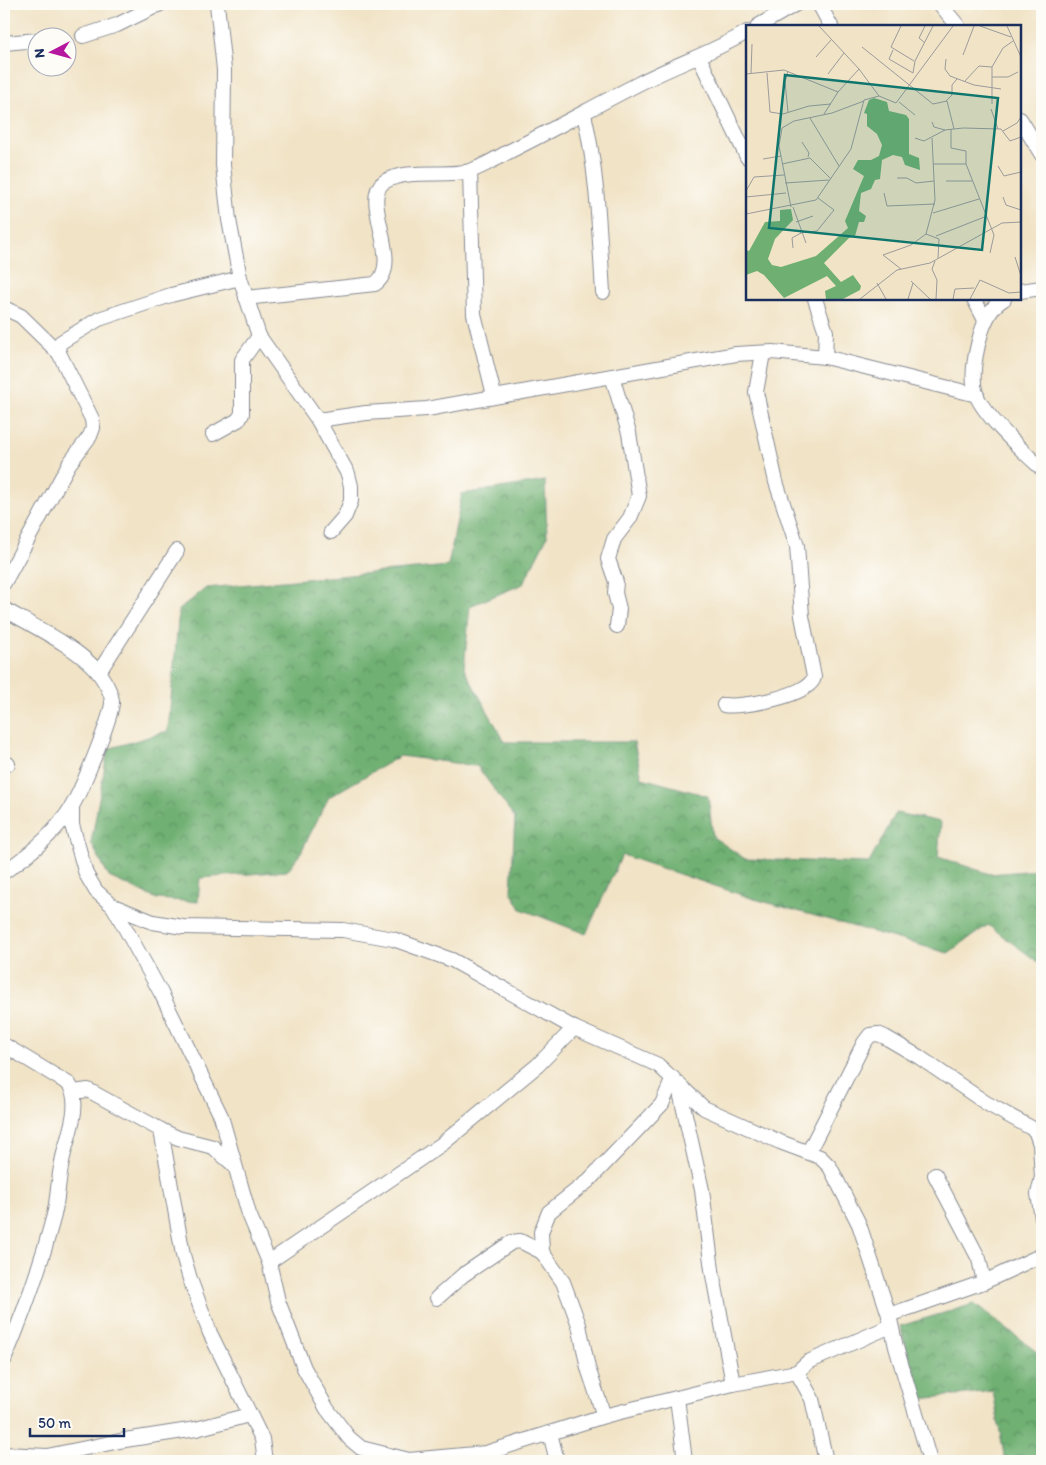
<svg xmlns="http://www.w3.org/2000/svg" width="1046" height="1465" font-family="Itim,sans-serif">
<style>
.forest{fill:url(#forest-crowns);stroke:#457068}
.lines{fill:none;stroke-linecap:round;stroke-linejoin:round}
.minor-casing{stroke:#868992;stroke-width:16}
.minor{stroke:#fff;stroke-width:14}
.inset-road{fill:none;stroke:#9b9b9c;stroke-width:1}
.view{fill:#0f766e;fill-opacity:0.15;stroke:#0f766e;stroke-width:2.5}
.inset-edge{fill:none;stroke:#1b2f5e;stroke-width:2.5}
</style>
<defs>
<pattern id="forest-crowns" width="20" height="18" patternUnits="userSpaceOnUse" patternTransform="scale(1.25)"><rect width="20" height="18" fill="#6fb072"/><path d="M2 6a3 3 0 1 1 6 0M12 15a3 3 0 1 1 6 0" fill="none" stroke="#5a9061"/></pattern>
</defs>
<rect width="100%" height="100%" fill="#fdfcf7"/>
<filter id="ink" filterUnits="userSpaceOnUse"><feTurbulence type="fractalNoise" baseFrequency=".02" numOctaves="2"/><feDisplacementMap in="SourceGraphic" scale="10" xChannelSelector="R" yChannelSelector="G"/><feConvolveMatrix kernelMatrix="1 2 1 2 8 2 1 2 1" color-interpolation-filters="sRGB"/></filter>
<filter id="wash" filterUnits="userSpaceOnUse"><feTurbulence type="fractalNoise" baseFrequency=".0096" numOctaves="4" result="noise"/><feDisplacementMap in="SourceGraphic" scale="20" xChannelSelector="R" yChannelSelector="G"/><feGaussianBlur stdDeviation="1.12" result="paint"/><feColorMatrix in="noise" values="0 0 0 0 0 0 0 0 0 0 0 0 0 0 0 0 0 1.4 0 .05"/><feComposite in="paint" operator="in"/></filter>
<g filter="url(#wash)">
<rect width="100%" height="100%" fill="#f1e3c6"/>
<!-- forest -->
<g class="forest">
<polygon points="545,481 547,537 523,584 470,606 464,669 505,742 634,742 642,778 708,796 713,837 745,859 869,863 896,813 941,822 938,857 990,874 1037,870 1042,882 1042,965 988,925 948,953 751,898 622,855 586,934 521,909 511,891 515,818 477,766 400,756 329,797 300,854 287,871 200,878 198,902 157,899 109,877 91,843 108,749 168,731 179,610 206,588 448,566 462,494"/>
<polygon points="974,1304 1042,1356 1042,1461 1005,1461 993,1391 920,1399 900,1326"/>
</g>
</g>
<g filter="url(#ink)">
<g class="lines">
<defs>
<g id="minor">
<polyline points="217,4 224,70 223,165 229,220 240,278 259,336 318,420 348,474 351,486 351,501 345,516 331,532"/>
<polyline points="819,4 831,26"/>
<polyline points="940,4 958,26"/>
<polyline points="758,26 796,4"/>
<polyline points="83,36 117,25 160,4"/>
<polyline points="4,43 38,40"/>
<polyline points="699,57 747,157"/>
<path d="M584,114C598,174 599,231 603,292"/>
<polyline points="1020,119 1042,155"/>
<polyline points="470,171 474,314 494,395"/>
<polyline points="1020,291 1042,288"/>
<path d="M246,298L375,284C405,263 359,199 384,182C406,168 446,177 470,171C485,166 500,156 514,149C556,128 597,105 638,84C674,65 712,53 747,32"/>
<polyline points="815,299 826,332 825,357"/>
<polyline points="974,299 985,320"/>
<path d="M1004,299C992,305 985,321 981,333C976,351 970,376 976,394C983,415 1025,453 1042,469"/>
<polyline points="4,308 21,316 59,353"/>
<polyline points="612,376 629,433 639,496 630,518 614,539 608,559 616,582 615,593 619,609 617,626"/>
<polyline points="318,420 366,413 427,409 736,354 772,352 825,357 977,395"/>
<polyline points="213,434 238,420 242,414 242,360 259,336"/>
<polyline points="4,583 69,464 90,436 93,428 92,419 59,353 58,346 61,342 99,319 171,295 240,278"/>
<path d="M4,609C31,625 79,648 98,672C104,680 112,693 112,703C111,719 81,791 72,806C56,833 29,855 4,872"/>
<polyline points="99,672 177,551"/>
<path d="M724,705C741,708 810,696 814,677L802,616L797,546L776,482L756,392L763,353"/>
<polyline points="4,762 8,764"/>
<polyline points="72,807 72,825 86,874 96,891 113,906 153,922 183,927 343,930 393,939 452,960 574,1028 658,1065 704,1108 780,1142 820,1157 830,1167 859,1224 889,1315 896,1347 930,1461"/>
<polyline points="113,906 161,993 221,1116 249,1214 269,1262 278,1301 304,1368 327,1409 349,1438 361,1448 409,1460 486,1453 604,1416 733,1384 797,1372 808,1362 891,1326"/>
<path d="M4,1045L69,1084C83,1105 66,1139 62,1162C58,1180 58,1198 54,1215C41,1265 24,1313 4,1360"/>
<polyline points="678,1083 702,1190 712,1270 733,1384"/>
<polyline points="74,1092 88,1090 161,1130 178,1138 213,1147 235,1166"/>
<polyline points="161,1130 183,1255 190,1279 210,1333 262,1439 265,1461"/>
<polyline points="809,1151 864,1043 870,1035 878,1034 885,1037 919,1057 986,1103 1035,1130 1040,1144 1042,1177 1038,1194 1042,1218"/>
<polyline points="935,1175 979,1259 984,1282"/>
<polyline points="269,1262 442,1144 538,1065 574,1028"/>
<polyline points="437,1298 463,1275 512,1242 520,1241 542,1252"/>
<polyline points="889,1315 984,1282 1042,1255"/>
<polyline points="797,1372 812,1399 826,1461"/>
<polyline points="677,1398 685,1461"/>
<polyline points="604,1416 588,1368 579,1325 569,1298 563,1282 542,1252 541,1232 549,1212 588,1181 662,1104 673,1078"/>
<polyline points="550,1433 557,1461"/>
<polyline points="4,1454 47,1456 125,1440 196,1429 249,1415"/>
</g>
</defs>
<!-- minor casing -->
<use href="#minor" class="minor-casing"/>
<!-- minor -->
<use href="#minor" class="minor"/>
</g>
</g>
<!-- overview -->
<g transform="translate(746 25)">
<rect width="275" height="275" fill="#f1e3c6"/>
<path d="M128,73L141,77L143,86L160,90L163,94V129L173,133L174,145L159,140L156,132L147,130L136,135L134,154L129,155L125,164L115,168L113,186L120,191L118,197H113L109,211L103,213L78,238L95,257L107,250L115,261L114,265L97,274H80L79,266L90,261L81,251L38,273L18,250L11,246L0,250V225L3,226L19,197L34,196V185L45,184L47,195L29,214L22,234L26,240L35,242L70,231L102,203L99,196L118,151L107,144L112,135H125L133,131L136,120L131,109L121,101V89L118,88L123,75Z" fill="#6fb072"/>
<path class="inset-road" d="M73,1L113,44M155,1L145,22L168,36M234,1L265,12M261,1L275,32M179,18L173,13L179,1M116,22L187,79L201,76L208,104M147,25L143,34L167,48L169,36L187,1M217,30L228,1M70,32L85,15M200,34L199,44L204,51L228,60L255,64M42,46L39,57L42,87M21,48L24,87L37,89L63,81L85,79M0,49L38,45L92,67L113,44L133,71L150,78L207,1M5,49L6,19M82,49L98,28M246,52H262L272,47M218,57L233,41L246,42M200,76L206,70V60L211,54M153,77L169,90M246,79V42L257,23L267,16M245,84L252,104M78,89L92,67M64,93L93,141M186,97L188,102L199,105M205,104V123L220,126V139L248,210L244,228M257,106L271,98L275,92M169,113L178,116L199,105L217,103L255,104L264,116L275,112M56,117L63,128L62,132M17,134L35,131M36,139L64,133L85,154M187,139H220M252,141L258,151L275,147M151,153H161L170,158L188,156M200,156H226M39,158L83,155M0,166L8,152L38,150M138,168L141,181L189,179M0,172L40,168M257,172L260,180L275,185M45,182L33,121L36,103L48,96L86,88L118,76M47,182L60,218M187,188L233,174M0,189L70,175L105,124L118,75L133,71M50,197L67,191M54,208L71,206L88,185L72,173M180,209L193,214L192,233M190,211L241,191M47,223L46,213L55,208M269,232L275,251M189,236L186,244L191,255L190,274M155,244L137,230L165,220L180,209L189,175L186,113M165,256L184,274M131,258L140,274M114,274L151,245L184,238L256,198L275,197M162,274L167,258M207,274L209,264L228,263M224,274L234,255L263,268L275,267"/>
<path class="view" d="M39,50L252,73L236,225L23,203Z"/>
<rect width="275" height="275" class="inset-edge"/>
</g>
<!-- margin -->
<rect width="1046" height="1465" fill="none" stroke="#fdfcf7" stroke-width="20"/>
<!-- north arrow -->
<g transform="translate(52 52) rotate(264)"><circle r="24" fill="#fdfcf7" stroke="#a3aaba"/>
<path d="M0-4L9 19L0 12L-9 19Z" fill="#b5179e"/>
<text y="-8" font-size="14" font-weight="bold" text-anchor="middle" fill="#1b2f5e">N</text>
</g>
<!-- scale -->
<path d="M30 1428v8h94v-8" fill="none" stroke="#1b2f5e" stroke-width="2.5"/>
<text x="38" y="1428" font-size="15" fill="#1b2f5e" stroke="#fdfcf7" stroke-width="4" paint-order="stroke">50 m</text>
</svg>
